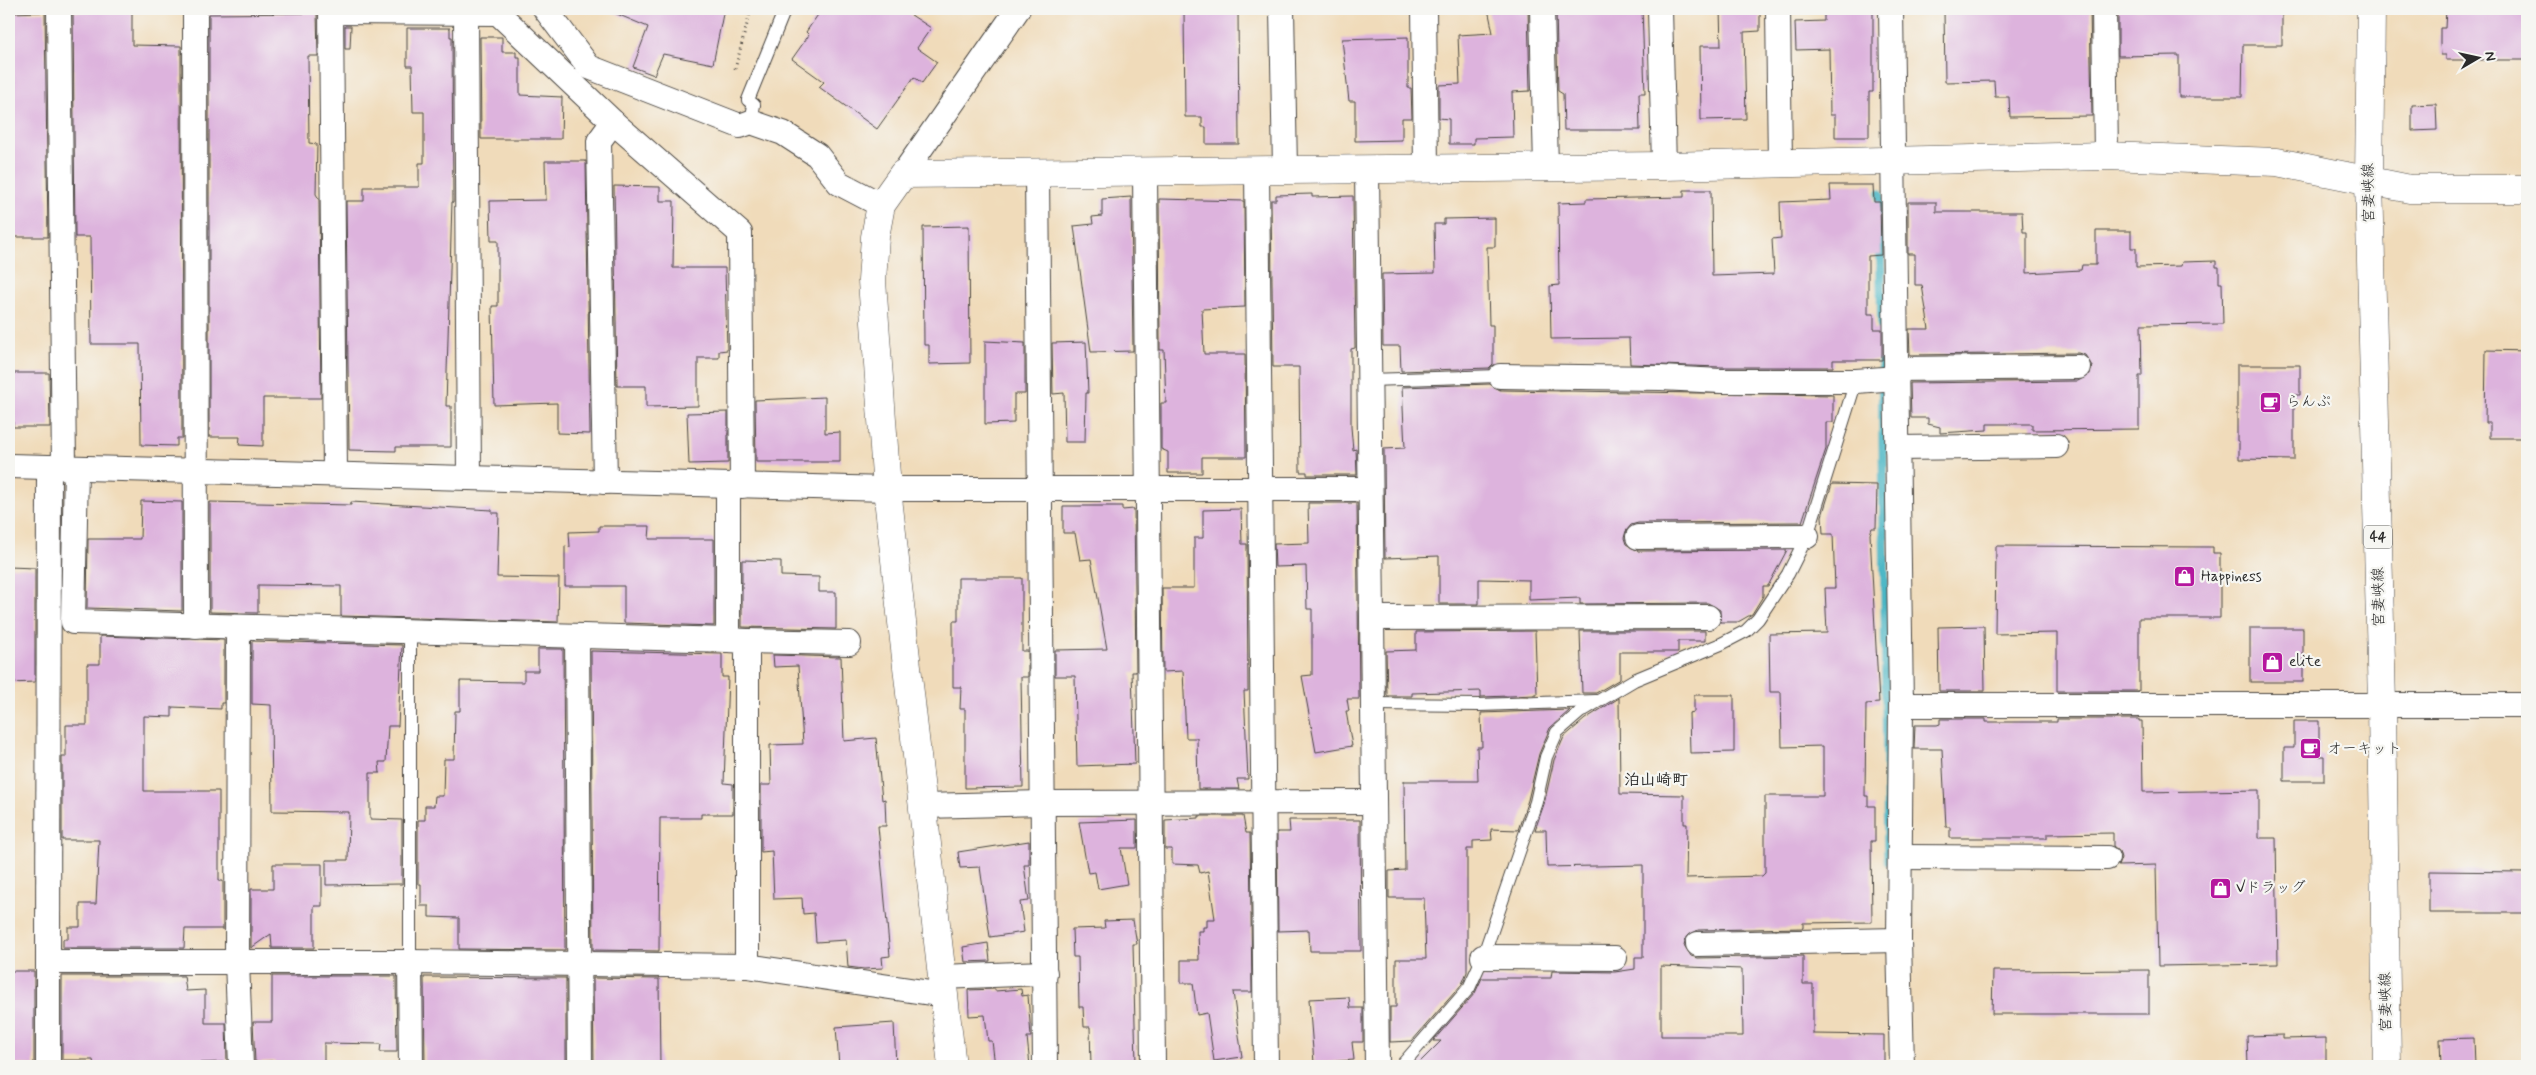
<svg xmlns="http://www.w3.org/2000/svg" width="2536" height="1075" font-family="Mynerve,'Klee One',sans-serif">
<style>
.lines{fill:none;stroke-linecap:round;stroke-linejoin:round}
.stream{stroke:#4ab6c5;stroke-width:9}
.building{fill:#ddb3dd;fill-rule:evenodd}
.service-casing{stroke:#494540;stroke-width:14}
.minor-casing{stroke:#494540;stroke-width:26}
.tertiary-casing{stroke:#494540;stroke-width:29}
.primary-casing{stroke:#494540;stroke-width:29}
.path{stroke:#494540;stroke-width:3;stroke-dasharray:1 4;stroke-linecap:butt}
.service{stroke:#fff;stroke-width:12}
.minor{stroke:#fff;stroke-width:24}
.tertiary{stroke:#fff;stroke-width:28}
.primary{stroke:#fff;stroke-width:28}
.labels{text-anchor:middle;dominant-baseline:central;stroke-width:4.5;stroke-linejoin:round;paint-order:stroke}
.shield{fill:#f6f6f2;stroke:#686867;stroke-width:1}
.shield-label{font-size:14px;font-weight:bold;fill:#2b2b2b}
.street-label{font-size:15px;fill:#2b2b2b;stroke:#f6f6f2}
.poi-label{font-size:15px;fill:#2b2b2b;stroke:#f6f6f2;text-anchor:start}
.neighbourhood-label{font-size:16px;font-weight:bold;fill:#2b2b2b;stroke:#f6f6f2}
</style>
<rect width="100%" height="100%" fill="#f6f6f2"/>
<filter id="ink" filterUnits="userSpaceOnUse"><feTurbulence type="fractalNoise" baseFrequency=".02" numOctaves="2"/><feDisplacementMap in="SourceGraphic" scale="10" xChannelSelector="R" yChannelSelector="G"/><feConvolveMatrix kernelMatrix="1 2 1 2 8 2 1 2 1" color-interpolation-filters="sRGB"/></filter>
<filter id="wash" filterUnits="userSpaceOnUse"><feTurbulence type="fractalNoise" baseFrequency=".0096" numOctaves="4" result="noise"/><feDisplacementMap in="SourceGraphic" scale="20" xChannelSelector="R" yChannelSelector="G"/><feGaussianBlur stdDeviation="1.12" result="paint"/><feColorMatrix in="noise" values="0 0 0 0 0 0 0 0 0 0 0 0 0 0 0 0 0 1.4 0 .05"/><feComposite in="paint" operator="in"/></filter>
<g filter="url(#wash)">
<rect width="100%" height="100%" fill="#f0dbba"/>
<g class="lines">
<!-- stream -->
<polyline class="stream" points="1880,194 1888,861"/>
</g>
<g id="blocks">
<!-- building -->
<g class="building">
<polygon points="605,9 724,9 713,64 663,54 654,75 633,67 648,27"/>
<polygon points="822,9 902,9 931,28 917,48 937,62 922,83 914,77 877,129 819,87 824,82 792,59 809,35 806,32"/>
<polygon points="1184,9 1238,9 1239,144 1206,144 1206,127 1202,127 1202,117 1185,117"/>
<polygon points="1488,9 1528,9 1530,91 1512,92 1513,137 1474,138 1474,144 1449,144 1449,119 1439,118 1439,85 1460,84 1458,35 1493,33"/>
<polygon points="1556,9 1642,9 1645,93 1639,93 1640,130 1564,130 1563,94 1558,91"/>
<polygon points="1720,9 1760,9 1760,31 1744,32 1746,119 1701,120 1700,46 1721,46"/>
<polygon points="1824,9 1873,9 1873,92 1869,92 1869,137 1835,137 1835,115 1830,115 1829,49 1796,50 1795,22 1824,21"/>
<polygon points="1944,9 2090,9 2092,116 2010,117 2009,97 1995,97 1994,81 1945,82"/>
<polygon points="2118,9 2282,9 2282,45 2243,45 2242,97 2179,97 2179,55 2118,56"/>
<polygon points="2446,9 2527,9 2527,60 2446,60 2446,55 2441,55 2440,43 2440,28 2445,28"/>
<polygon points="132,11 132,45 181,46 182,438 177,438 177,446 141,445 140,344 91,344 90,237 75,237 73,12"/>
<polygon points="45,12 48,237 9,237 9,13"/>
<polygon points="317,13 318,56 308,56 309,143 317,144 316,194 319,199 321,398 263,398 263,446 239,445 240,437 209,437 209,14"/>
<polygon points="345,26 351,26 350,49 345,49"/>
<polygon points="407,28 450,28 450,37 452,37 453,202 452,202 446,406 451,406 451,447 396,447 396,451 349,450 346,201 364,201 364,187 419,187 419,163 424,163 424,112 413,112 412,66 407,66"/>
<polygon points="480,37 502,37 502,52 516,52 516,57 520,57 520,95 562,97 561,139 481,139"/>
<polygon points="1408,37 1408,88 1411,88 1412,118 1402,118 1402,140 1355,141 1355,101 1349,101 1342,39"/>
<polygon points="2436,104 2437,130 2412,131 2412,105"/>
<polygon points="545,161 586,161 590,434 557,433 557,403 494,405 492,306 498,306 498,241 491,241 490,201 546,200"/>
<polygon points="1830,185 1873,185 1874,202 1880,202 1881,255 1868,256 1868,314 1874,314 1874,329 1882,329 1882,360 1833,360 1833,367 1721,367 1630,364 1629,338 1551,339 1550,286 1559,285 1558,203 1586,202 1586,199 1684,197 1684,190 1711,190 1712,276 1774,274 1772,239 1781,238 1780,202 1831,200"/>
<polygon points="614,186 660,187 660,201 674,201 673,268 725,268 727,350 719,351 719,358 698,358 698,406 646,407 646,386 617,386"/>
<polygon points="1312,194 1312,197 1353,196 1355,348 1351,349 1351,427 1353,450 1356,449 1357,475 1307,475 1307,472 1300,472 1299,367 1273,367 1271,200 1276,200 1276,195"/>
<polygon points="1131,197 1133,351 1091,352 1074,226 1093,224 1092,217 1102,216 1102,199"/>
<polygon points="1159,199 1244,201 1245,307 1202,309 1204,354 1245,354 1246,457 1202,457 1202,473 1168,473 1168,452 1161,449 1161,403 1166,403 1164,350 1160,350"/>
<polygon points="1908,202 1936,202 1936,212 2022,212 2023,232 2027,232 2027,273 2081,270 2082,265 2096,265 2096,231 2131,231 2131,248 2136,248 2136,267 2181,266 2182,262 2216,261 2216,267 2219,267 2219,283 2222,283 2223,324 2141,325 2142,376 2139,376 2139,429 2032,430 2032,424 1987,424 1987,430 1940,433 1940,427 1928,424 1928,418 1911,418 1910,383 2078,381 2090,374 2092,366 2085,355 2078,353 1910,355 1909,329 1929,329 1922,285 1915,285 1915,254 1908,254"/>
<polygon points="1495,218 1495,247 1487,247 1489,325 1493,325 1493,364 1489,368 1401,371 1400,346 1383,346 1382,274 1435,273 1434,224 1444,224 1444,219"/>
<polygon points="969,226 970,363 929,364 929,345 924,345 923,227"/>
<polygon points="985,341 1025,343 1025,394 1014,394 1014,423 985,424"/>
<polygon points="1086,342 1088,393 1086,393 1085,442 1065,442 1064,393 1053,394 1052,343"/>
<polygon points="2486,350 2527,351 2527,438 2490,438 2490,423 2485,423"/>
<polygon points="2237,365 2300,365 2300,395 2294,395 2294,460 2239,459 2239,441 2237,441"/>
<polygon points="9,373 49,373 50,427 13,427 13,396 9,396"/>
<polygon points="1490,384 1500,390 1833,395 1833,422 1826,422 1826,449 1802,522 1638,523 1631,525 1626,531 1624,538 1626,544 1638,551 1787,550 1768,586 1763,586 1763,596 1752,614 1738,622 1720,622 1720,610 1708,603 1580,604 1580,598 1529,600 1529,580 1479,579 1479,604 1439,604 1439,556 1385,558 1384,449 1405,448 1402,387"/>
<polygon points="825,397 825,433 840,432 840,462 756,462 755,400"/>
<polygon points="728,412 728,463 689,464 687,413"/>
<path d="M1832,484L1877,485L1876,528H1872L1870,534L1879,703L1866,704L1865,796H1868V806H1875V841H1871L1872,922L1803,923V928L1698,930L1686,937L1684,945L1691,956L1698,958L1803,956V984H1813V1034L1884,1035V1066H1416L1441,1041H1433L1475,993L1482,978H1551L1552,971L1615,972L1635,969V957H1643V865L1547,867L1546,830H1535L1544,804L1554,760L1564,737L1585,719L1619,698L1620,794L1684,795V824H1687L1686,878L1762,876L1765,873V796H1823V746L1782,747L1781,692H1770L1769,634L1827,633L1825,588H1835L1833,534H1823L1822,516ZM1661,966L1742,969L1743,1036H1661Z"/>
<polygon points="141,501 182,502 182,611 87,608 88,539 140,539"/>
<polygon points="210,502 351,505 351,502 492,510 492,513 499,513 497,577 559,578 558,622 341,616 341,586 258,585 258,613 210,612"/>
<polygon points="1308,503 1357,503 1359,699 1347,699 1349,711 1346,711 1352,746 1316,752 1302,676 1312,675 1312,609 1307,609 1306,566 1275,567 1274,544 1309,543"/>
<polygon points="1063,506 1122,506 1122,510 1134,509 1136,672 1132,672 1135,764 1077,766 1075,676 1055,676 1055,650 1107,649 1091,559 1080,560 1075,533 1063,533"/>
<polygon points="1241,509 1242,544 1247,544 1248,691 1244,691 1248,779 1237,779 1239,789 1198,789 1197,738 1186,738 1183,671 1163,672 1162,588 1194,588 1194,538 1203,538 1203,510"/>
<polygon points="599,526 650,526 649,539 714,539 714,626 624,623 624,586 565,586 565,546 570,547 569,532 599,531"/>
<polygon points="1996,546 2213,547 2213,553 2220,553 2220,618 2139,618 2139,691 2057,691 2057,633 1995,634"/>
<polygon points="742,560 781,561 781,576 819,577 819,592 836,592 836,629 742,627"/>
<polygon points="9,567 35,568 35,682 9,683"/>
<polygon points="958,578 1022,578 1022,651 1028,651 1028,677 1021,677 1023,787 965,788 965,709 960,709 961,687 953,687 953,621 958,621"/>
<polygon points="1984,626 1985,691 1939,691 1938,627"/>
<rect x="2250" y="628" width="53" height="54"/>
<polygon points="1535,631 1537,695 1481,697 1481,691 1412,693 1412,696 1387,696 1386,651 1416,650 1416,632"/>
<polygon points="1580,631 1705,631 1705,641 1678,641 1678,652 1620,652 1620,679 1596,693 1582,693"/>
<polygon points="100,636 224,640 224,703 221,703 221,709 172,707 172,717 144,716 144,791 219,791 219,881 223,881 223,929 185,929 184,948 63,948 63,939 68,939 68,927 80,927 80,904 96,904 99,840 62,840 62,757 66,757 66,725 87,725 87,664 100,664"/>
<polygon points="252,641 402,645 398,726 388,726 386,762 379,762 380,773 370,773 370,819 402,820 402,884 326,885 326,860 348,860 349,812 272,811 271,705 252,704"/>
<polygon points="538,649 563,649 565,950 459,949 459,918 429,917 429,906 421,906 421,884 418,884 418,820 425,820 425,806 434,806 435,796 443,796 444,759 454,759 455,711 460,711 460,681 524,682 524,671 538,671"/>
<polygon points="591,651 722,654 722,677 728,677 724,783 733,784 733,814 701,814 701,818 660,818 659,951 593,950"/>
<polygon points="773,655 841,657 844,741 876,738 882,800 885,799 886,826 878,826 890,956 882,957 883,968 864,969 848,967 846,940 816,942 814,913 803,914 802,898 774,899 772,851 761,852 761,785 771,785 770,745 803,744 798,666 774,667"/>
<polygon points="1694,695 1734,695 1734,752 1690,753 1689,713 1694,712"/>
<polygon points="1570,710 1550,728 1539,754 1528,800 1518,830 1491,829 1492,840 1473,841 1473,849 1467,849 1467,972 1462,984 1412,1041 1390,1042 1390,1007 1396,1007 1396,959 1426,959 1424,898 1389,898 1389,871 1405,870 1404,781 1478,781 1477,747 1482,747 1481,713"/>
<polygon points="1940,719 1986,719 1986,722 2057,722 2057,719 2139,719 2139,721 2142,721 2143,792 2259,790 2259,838 2276,838 2278,964 2158,966 2156,865 2118,866 2121,858 2119,851 2113,846 2113,833 2047,834 2047,838 1950,838 1950,827 1946,827 1942,749 1914,749 1915,725 1937,725 1940,724"/>
<polygon points="2294,721 2319,721 2319,756 2324,756 2324,781 2284,781 2284,748 2294,748"/>
<polygon points="1199,816 1243,816 1246,833 1250,833 1252,992 1233,992 1242,1057 1214,1061 1207,1013 1197,1015 1193,983 1181,983 1181,960 1199,960 1198,931 1203,931 1203,927 1207,927 1207,919 1215,919 1208,871 1200,873 1198,865 1172,864 1172,849 1165,849 1165,820 1199,818"/>
<polygon points="1137,820 1137,848 1121,848 1127,884 1098,889 1095,872 1088,873 1079,822"/>
<polygon points="1289,820 1360,820 1361,951 1310,951 1309,930 1278,931 1277,832 1290,832"/>
<polygon points="1029,841 1029,865 1024,865 1029,901 1020,902 1024,932 990,937 980,867 960,868 958,852"/>
<polygon points="273,864 322,864 322,906 314,906 314,948 272,948 271,934 251,948 251,889 273,889"/>
<polygon points="2429,871 2527,872 2527,913 2429,913"/>
<polygon points="1133,920 1137,944 1133,944 1136,1065 1091,1066 1090,1027 1084,1027 1083,1007 1079,1007 1078,957 1073,957 1072,929 1105,928 1104,921"/>
<polygon points="988,943 990,961 965,962 963,947"/>
<polygon points="2149,970 2149,1014 1992,1014 1993,971"/>
<polygon points="9,971 34,971 34,1065 9,1064"/>
<polygon points="62,976 184,976 186,991 205,990 205,1023 226,1023 227,1062 94,1066 93,1060 62,1060"/>
<polygon points="272,976 396,976 397,1052 380,1052 381,1044 324,1043 324,1066 275,1066 275,1061 255,1062 253,1022 272,1022"/>
<polygon points="424,977 566,978 566,1065 425,1066"/>
<polygon points="593,978 659,979 660,1066 594,1066"/>
<polygon points="995,989 995,991 1021,989 1022,996 1028,995 1031,1037 1027,1037 1030,1066 995,1066 992,1041 988,1041 985,1015 969,1016 968,990"/>
<polygon points="1349,997 1350,1008 1363,1008 1363,1042 1352,1042 1354,1060 1314,1063 1309,999"/>
<polygon points="894,1023 896,1066 839,1066 836,1027"/>
<polygon points="2283,1035 2283,1039 2326,1038 2326,1066 2248,1066 2247,1036"/>
<polygon points="2474,1038 2475,1066 2441,1066 2440,1039"/>
</g>
</g>
</g>
<g filter="url(#ink)">
<use href="#blocks" fill-opacity="0" stroke="#494540" stroke-width="1"/>
<g class="lines">
<defs>
<g id="service">
<polyline points="751,122 754,105 748,100 785,9"/>
<polyline points="1369,380 1500,376"/>
<polyline points="1373,704 1479,705 1596,701"/>
<polyline points="410,962 410,632"/>
<polyline points="1401,1066 1469,988 1483,957 1536,802 1546,757 1557,732 1580,712 1634,680 1721,644 1746,631 1758,619 1788,574 1807,536 1856,381"/>
</g>
<g id="minor">
<polyline points="59,9 64,467"/>
<polyline points="195,9 196,626"/>
<polyline points="331,9 335,474"/>
<polyline points="545,9 589,67 740,126 751,122 783,133 817,155 839,183 881,205"/>
<polyline points="1282,9 1285,169"/>
<polyline points="1424,9 1426,167"/>
<polyline points="1542,9 1546,167"/>
<polyline points="1660,9 1664,166"/>
<polyline points="1778,9 1780,164"/>
<polyline points="1891,9 1901,705 1899,940 1902,1066"/>
<polyline points="2104,9 2106,156"/>
<polyline points="332,12 498,13 613,122 740,233 742,486"/>
<polyline points="466,13 469,478"/>
<polyline points="1367,169 1377,1066"/>
<polyline points="1257,170 1266,1066"/>
<polyline points="1145,172 1153,1066"/>
<polyline points="1037,173 1045,1066"/>
<polyline points="903,174 1018,9"/>
<polyline points="1896,369 2078,367"/>
<polyline points="1500,376 1661,378 1721,381 1856,381 1897,378"/>
<polyline points="1897,448 2056,446"/>
<polyline points="9,466 887,489 1370,489"/>
<polyline points="76,468 73,622 728,640 728,485"/>
<polyline points="605,482 599,141 613,122"/>
<polyline points="1638,537 1807,536"/>
<polyline points="1372,618 1708,617"/>
<polyline points="238,628 237,961 241,1066"/>
<polyline points="577,636 580,1066"/>
<polyline points="728,640 747,641 747,966"/>
<polyline points="747,641 849,643"/>
<polyline points="1901,705 2527,705"/>
<polyline points="924,806 1044,803 1374,802"/>
<polyline points="1900,857 2107,858"/>
<polyline points="1698,944 1899,940"/>
<polyline points="1483,957 1615,958"/>
<polyline points="48,962 49,467"/>
<polyline points="410,962 411,1066"/>
<polyline points="942,977 1045,973"/>
<polyline points="48,1066 48,962 410,962 747,966 944,995"/>
</g>
<polyline id="tertiary" points="952,1066 887,489 872,281 875,237 881,205 903,174 1664,166 2106,156 2277,162 2410,189 2527,189"/>
<polyline id="primary" points="2371,9 2369,180 2382,704 2387,1066"/>
</defs>
<!-- service casing -->
<use href="#service" class="service-casing"/>
<!-- minor casing -->
<use href="#minor" class="minor-casing"/>
<!-- tertiary casing -->
<use href="#tertiary" class="tertiary-casing"/>
<!-- primary casing -->
<use href="#primary" class="primary-casing"/>
<!-- path -->
<polyline class="path" points="735,69 751,9"/>
<!-- service -->
<use href="#service" class="service"/>
<!-- minor -->
<use href="#minor" class="minor"/>
<!-- tertiary -->
<use href="#tertiary" class="tertiary"/>
<!-- primary -->
<use href="#primary" class="primary"/>
</g>
</g>
<!-- icons -->
<defs>
<symbol id="cafe-square" viewBox="-11 -11 22 22"><rect x="-9" y="-9" width="18" height="18" rx="4" fill="#b5179e" stroke="#f6f6f2"/><path d="M-5.5-4.5H6V0H3Q3 3.5 0 3.5H-2.5Q-5.5 3.5-5.5 0ZM3-3.2v2h1.7v-2ZM-6 4.5H4V6H-6Z" fill="#fff"/></symbol>
<symbol id="shop-square" viewBox="-11 -11 22 22"><rect x="-9" y="-9" width="18" height="18" rx="4" fill="#b5179e" stroke="#f6f6f2"/><path d="M-5-2.5h2.3a2.7 3.5 0 0 1 5.4 0H5L5.5 6h-11ZM-1.5-2.5h3a1.5 2.3 0 0 0-3 0Z" fill="#fff"/></symbol>
</defs>
<g fill-rule="evenodd">
<use href="#cafe-square" x="2258" y="390" width="25" height="25"/>
<use href="#shop-square" x="2172" y="564" width="25" height="25"/>
<use href="#shop-square" x="2260" y="650" width="25" height="25"/>
<use href="#cafe-square" x="2298" y="736" width="25" height="25"/>
<use href="#shop-square" x="2208" y="876" width="25" height="25"/>
</g>
<g class="labels">
<!-- shield labels -->
<rect class="shield" x="2364" y="525.5" width="28" height="23" rx="4"/>
<g class="shield-label">
<text x="2378" y="537">44</text>
</g>
<!-- street labels -->
<g class="street-label">
<text transform="translate(2369 193) rotate(-91)">宮妻峡線</text>
<text transform="translate(2379 597) rotate(-91)">宮妻峡線</text>
<text transform="translate(2386 1002) rotate(-91)">宮妻峡線</text>
</g>
<!-- poi labels -->
<g class="poi-label">
<text x="2286" y="402">らんぷ</text>
<text x="2201" y="577">Happiness</text>
<text x="2289" y="662">elite</text>
<text x="2327" y="749">オーキット</text>
<text x="2236" y="888">Vドラッグ</text>
</g>
<!-- neighbourhood labels -->
<g class="neighbourhood-label">
<text x="1656" y="780">泊山崎町</text>
</g>
</g>
<!-- margin -->
<rect width="2536" height="1075" fill="none" stroke="#f6f6f2" stroke-width="30"/>
<!-- north arrow -->
<g transform="translate(2478 58) rotate(81)" stroke="#f6f6f2" stroke-width="4" paint-order="stroke">
<path d="M0-4L9 19L0 12L-9 19Z" fill="#2b2b2b"/>
<text y="-8" font-size="14" font-weight="bold" text-anchor="middle" fill="#2b2b2b">N</text>
</g>
</svg>
